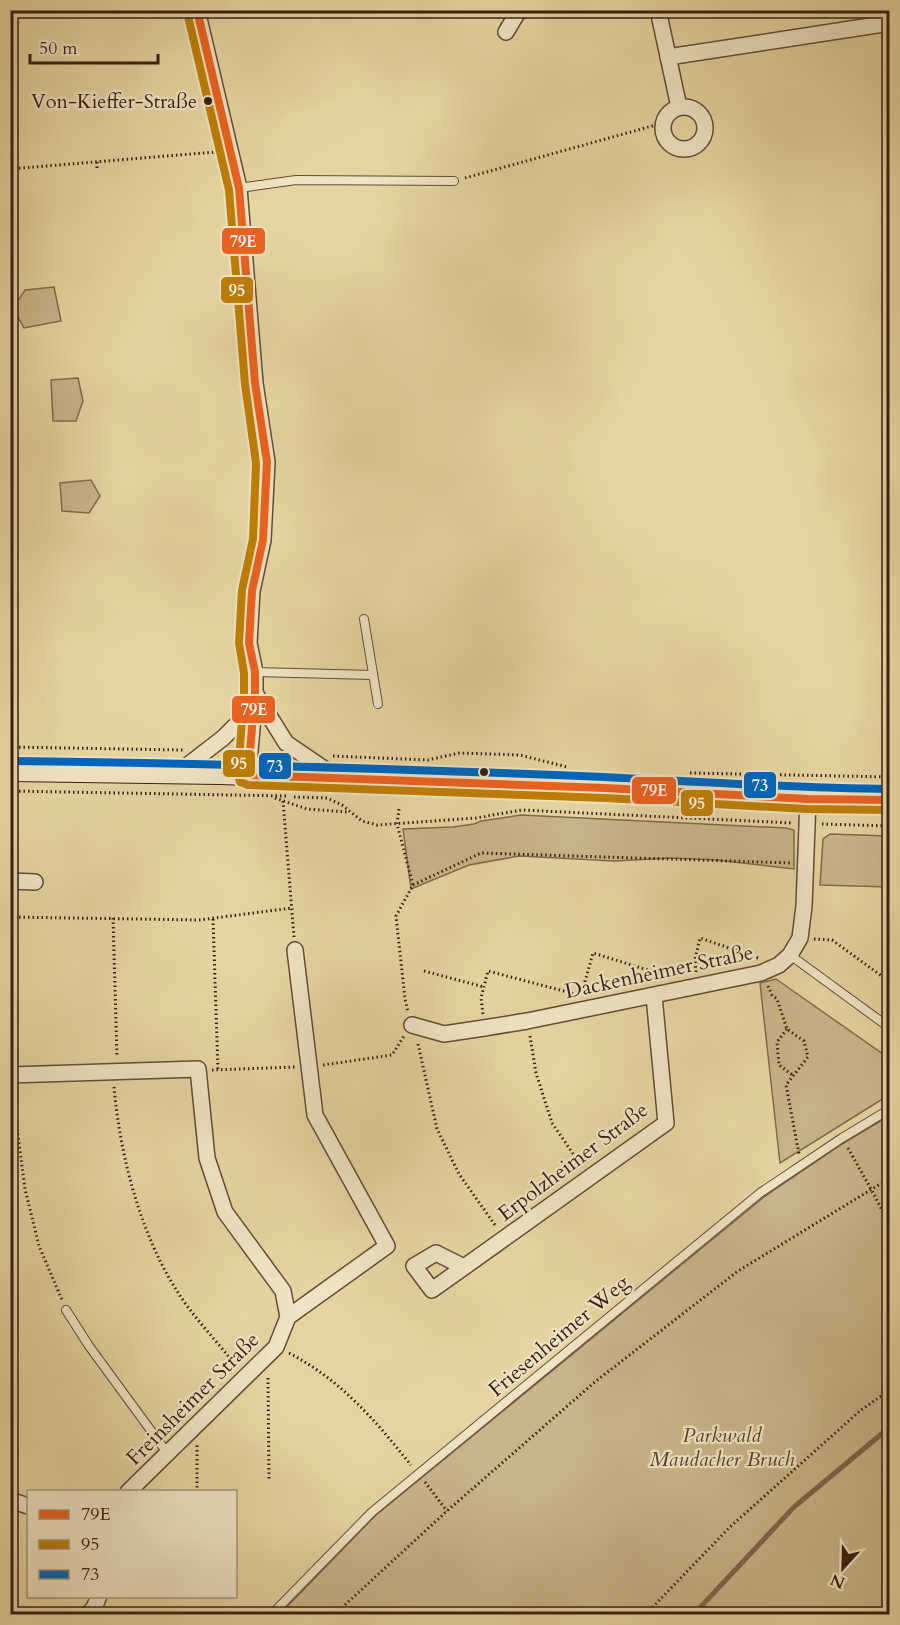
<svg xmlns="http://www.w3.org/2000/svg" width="900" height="1625" font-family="Cardo,serif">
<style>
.green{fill:#c8b589;stroke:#806a4e;stroke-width:1.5}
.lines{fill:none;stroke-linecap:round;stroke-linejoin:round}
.stream{stroke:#7c664b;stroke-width:5}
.lane-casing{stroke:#634c36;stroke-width:10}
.street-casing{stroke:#634c36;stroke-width:18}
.secondary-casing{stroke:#381f13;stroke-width:22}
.path{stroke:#381f13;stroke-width:3;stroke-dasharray:1.5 3;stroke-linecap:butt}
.lane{stroke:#eee3c2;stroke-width:8}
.street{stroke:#eee3c2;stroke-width:15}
.secondary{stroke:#eee3c2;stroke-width:20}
.bus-1-casing{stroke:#eee3c2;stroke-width:12}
.bus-2-casing{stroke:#eee3c2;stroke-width:12}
.bus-3-casing{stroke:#eee3c2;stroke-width:12}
.bus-1{stroke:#e96221;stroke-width:8}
.bus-2{stroke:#be7e06;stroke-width:8}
.bus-3{stroke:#0065bd;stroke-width:8}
.bus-dot{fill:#381f13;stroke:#eee3c2;stroke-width:2}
.labels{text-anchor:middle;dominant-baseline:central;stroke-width:4.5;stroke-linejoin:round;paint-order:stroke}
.bus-label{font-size:20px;fill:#381f13;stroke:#eee3c2;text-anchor:end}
.street-label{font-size:21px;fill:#381f13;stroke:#eee3c2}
.park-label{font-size:21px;font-style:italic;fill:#5c4430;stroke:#eee3c2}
.line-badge{stroke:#eee3c2;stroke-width:2}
.badge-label{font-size:16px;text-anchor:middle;font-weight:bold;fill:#fff}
</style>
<rect width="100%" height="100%" fill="#e5d4a1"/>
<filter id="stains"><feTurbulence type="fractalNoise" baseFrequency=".00333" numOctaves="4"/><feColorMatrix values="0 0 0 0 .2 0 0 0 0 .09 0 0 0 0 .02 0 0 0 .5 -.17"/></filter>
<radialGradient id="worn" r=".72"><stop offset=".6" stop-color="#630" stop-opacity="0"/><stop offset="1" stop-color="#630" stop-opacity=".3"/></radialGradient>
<!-- green -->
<g class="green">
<polygon points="54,287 61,321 24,328 13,308 25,290"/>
<polygon points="78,378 83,401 76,421 53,421 51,380"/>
<polygon points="91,480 100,496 89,513 62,511 60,483"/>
<polygon points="521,815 786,828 794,830 794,869 717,860 671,858 614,861 519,856 469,865 411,889 403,829 453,827 474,824 481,821"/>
<polygon points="830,834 889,836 889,887 820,885 823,839"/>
<polygon points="776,979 890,1059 889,1095 780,1163 760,983"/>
<polygon points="889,1116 889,1614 280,1614 375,1516 764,1197 842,1144"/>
</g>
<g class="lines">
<!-- stream -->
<polyline class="stream" points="694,1614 794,1507 890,1427"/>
<defs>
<g id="lane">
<polyline points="239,188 296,180 454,181"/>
<polyline points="364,619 378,704"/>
<polyline points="255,672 373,675"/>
<polyline points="790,955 890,1028"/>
<polyline points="66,1310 89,1346 168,1454"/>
<polyline points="272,1614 372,1512 760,1193 842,1138 890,1109"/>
</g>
<g id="street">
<polyline points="197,10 239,188 255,383 267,462 263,540 252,591 249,643 255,672 255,693 248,775"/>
<polyline points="658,10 679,107"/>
<polyline points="506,32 518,12 524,10"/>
<polyline points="668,57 890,23"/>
<circle cx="684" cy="128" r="21"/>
<polyline points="255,693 286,743 339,779"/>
<polyline points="179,772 223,738 239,722 252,699"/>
<polyline points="10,881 35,882"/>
<polyline points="412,1025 444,1034 484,1028 527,1021 761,973 779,965 790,955 800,938 804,906 808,799"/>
<polyline points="10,1075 198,1069 207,1158 225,1212 283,1291 288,1317 276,1347 128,1492"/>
<polyline points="464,1267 436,1253 414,1266 432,1290 666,1123 654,996"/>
<polyline points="288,1317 387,1246 315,1115 295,950"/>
<polyline points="10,1500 28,1506"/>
<polyline points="88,1614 94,1608 99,1596"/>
</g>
<polyline id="secondary" points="10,771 220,774 605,788 808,799 890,800"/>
</defs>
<!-- lane casing -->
<use href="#lane" class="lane-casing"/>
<!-- street casing -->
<use href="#street" class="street-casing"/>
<!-- secondary casing -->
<use href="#secondary" class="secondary-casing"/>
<!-- path -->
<g class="path">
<polyline points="97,162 97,169"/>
<polyline points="10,169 215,152"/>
<polyline points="465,178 663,123"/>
<polyline points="10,747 183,750"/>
<polyline points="333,756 428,760 459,753 520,755 567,767"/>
<polyline points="690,773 890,777"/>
<polyline points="10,791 288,796"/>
<polyline points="294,797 327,798 342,805 362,821 377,825 476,818 522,810 792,823"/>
<polyline points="275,798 307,809 347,812"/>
<polyline points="283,801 294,937"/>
<polyline points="399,809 397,824 413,885 396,916 405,999 408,1012"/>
<polyline points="822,824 890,826"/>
<polyline points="413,885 481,853 791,863"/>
<polyline points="10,917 199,920 292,908"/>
<polyline points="113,918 117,1057"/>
<polyline points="213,919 218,1071"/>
<polyline points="814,939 832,940 890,982"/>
<polyline points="424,971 484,987"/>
<polyline points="696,972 695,959 700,938 758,958"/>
<polyline points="768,986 772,995 777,999 787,1029 804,1041 808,1057 786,1085 799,1154"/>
<polyline points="586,995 584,985 593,953 667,976"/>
<polyline points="483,1014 481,998 488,971 575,994"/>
<polyline points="787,1029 777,1042 779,1065 794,1076"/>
<polyline points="530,1036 536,1073 552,1123 580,1164"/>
<polyline points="418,1044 437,1129 459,1174 495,1225"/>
<polyline points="323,1065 392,1055 404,1036"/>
<polyline points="212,1070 295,1067"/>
<path d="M114,1087C120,1155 140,1233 177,1291C193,1317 217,1341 236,1366"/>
<polyline points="12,1089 25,1189 39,1246 62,1300"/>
<polyline points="848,1148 871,1189 890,1225"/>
<path d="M289,1353C342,1381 374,1419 411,1465"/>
<polyline points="268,1378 269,1481"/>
<polyline points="425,1482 447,1511"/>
<polyline points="197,1492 197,1445"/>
<polyline points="335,1614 447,1511 596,1381 738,1271 890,1178"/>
<polyline points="646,1614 730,1527 861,1410 890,1390"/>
</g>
<!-- lane -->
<use href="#lane" class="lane"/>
<!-- street -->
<use href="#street" class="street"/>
<!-- secondary -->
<use href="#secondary" class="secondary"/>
<defs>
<polyline id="bus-1" points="197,10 239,188 255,383 267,462 263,540 252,591 249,643 255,672 255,693 248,775 605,788 808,799 890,800"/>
<polyline id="bus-2" points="187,12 229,190 245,384 256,463 253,539 242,590 239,643 244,673 244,693 238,774 240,782 248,785 605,798 807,809 890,810"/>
<path id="bus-3" d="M10,761C208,763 406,769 604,777C699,782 794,788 890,789"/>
</defs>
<!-- bus-1 casing -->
<use href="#bus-1" class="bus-1-casing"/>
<!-- bus-2 casing -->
<use href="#bus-2" class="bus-2-casing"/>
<!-- bus-3 casing -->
<use href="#bus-3" class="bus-3-casing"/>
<!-- bus-1 -->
<use href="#bus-1" class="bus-1"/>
<!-- bus-2 -->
<use href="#bus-2" class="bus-2"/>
<!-- bus-3 -->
<use href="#bus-3" class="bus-3"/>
</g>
<!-- markers -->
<g class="bus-dot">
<circle cx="208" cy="101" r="5"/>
<circle cx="484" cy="772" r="5"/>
</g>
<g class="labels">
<!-- bus labels -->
<g class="bus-label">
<text x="197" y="101">Von-Kieffer-Straße</text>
</g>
<!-- street labels -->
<g class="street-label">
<text transform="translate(659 972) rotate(-12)">Dackenheimer Straße</text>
<text transform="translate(573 1162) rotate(-37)">Erpolzheimer Straße</text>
<text transform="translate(559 1336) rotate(-40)">Friesenheimer Weg</text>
<text transform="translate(193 1399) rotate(-45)">Freinsheimer Straße</text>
</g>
<!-- park labels -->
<g class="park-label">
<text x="722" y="1435">Parkwald<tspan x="722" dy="24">Maudacher Bruch</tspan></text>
</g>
</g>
<g class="line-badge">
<rect x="221" y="227" width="45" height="28" rx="6" fill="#e96221"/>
<rect x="220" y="276" width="34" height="28" rx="6" fill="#be7e06"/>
<rect x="231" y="695" width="45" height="29" rx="6" fill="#e96221"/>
<rect x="222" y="749" width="34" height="29" rx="6" fill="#be7e06"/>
<rect x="258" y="752" width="34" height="28" rx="6" fill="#0065bd"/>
<rect x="743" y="771" width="34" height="28" rx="6" fill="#0065bd"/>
<rect x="631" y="776" width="46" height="29" rx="6" fill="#e96221"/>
<rect x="680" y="789" width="34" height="28" rx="6" fill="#be7e06"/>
</g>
<g class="badge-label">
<text x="243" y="247">79E</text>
<text x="237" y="296">95</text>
<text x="254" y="715">79E</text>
<text x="239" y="769">95</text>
<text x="275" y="772">73</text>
<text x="760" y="791">73</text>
<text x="654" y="796">79E</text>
<text x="697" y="809">95</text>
</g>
<!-- margin -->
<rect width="900" height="1625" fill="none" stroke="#e5d4a1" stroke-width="36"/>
<rect x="12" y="12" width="876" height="1601" fill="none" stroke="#381f13" stroke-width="3"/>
<rect x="18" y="18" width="864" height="1589" fill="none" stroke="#381f13" stroke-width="1.5"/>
<!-- legend -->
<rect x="27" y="1490" width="210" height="108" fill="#eee3c2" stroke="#a5957c" stroke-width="1.5"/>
<rect x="39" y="1510" width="30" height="9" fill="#e96221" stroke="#a5957c" stroke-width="1.5"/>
<text x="81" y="1520" font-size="18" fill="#381f13">79E</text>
<rect x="39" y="1540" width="30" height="9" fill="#be7e06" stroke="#a5957c" stroke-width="1.5"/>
<text x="81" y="1550" font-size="18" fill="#381f13">95</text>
<rect x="39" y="1570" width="30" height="9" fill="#0065bd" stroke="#a5957c" stroke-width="1.5"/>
<text x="81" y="1580" font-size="18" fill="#381f13">73</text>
<!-- north arrow -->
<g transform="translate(843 1568) rotate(202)" stroke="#eee3c2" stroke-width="4.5" paint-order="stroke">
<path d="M0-4.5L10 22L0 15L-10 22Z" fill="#381f13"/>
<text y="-9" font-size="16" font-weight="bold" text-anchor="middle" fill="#381f13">N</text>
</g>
<!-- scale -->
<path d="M30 54v9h128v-9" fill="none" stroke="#381f13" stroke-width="3"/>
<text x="39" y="54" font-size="18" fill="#381f13" stroke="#eee3c2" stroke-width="4.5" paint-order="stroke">50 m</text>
<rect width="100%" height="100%" filter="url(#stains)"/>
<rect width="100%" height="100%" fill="url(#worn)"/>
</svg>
